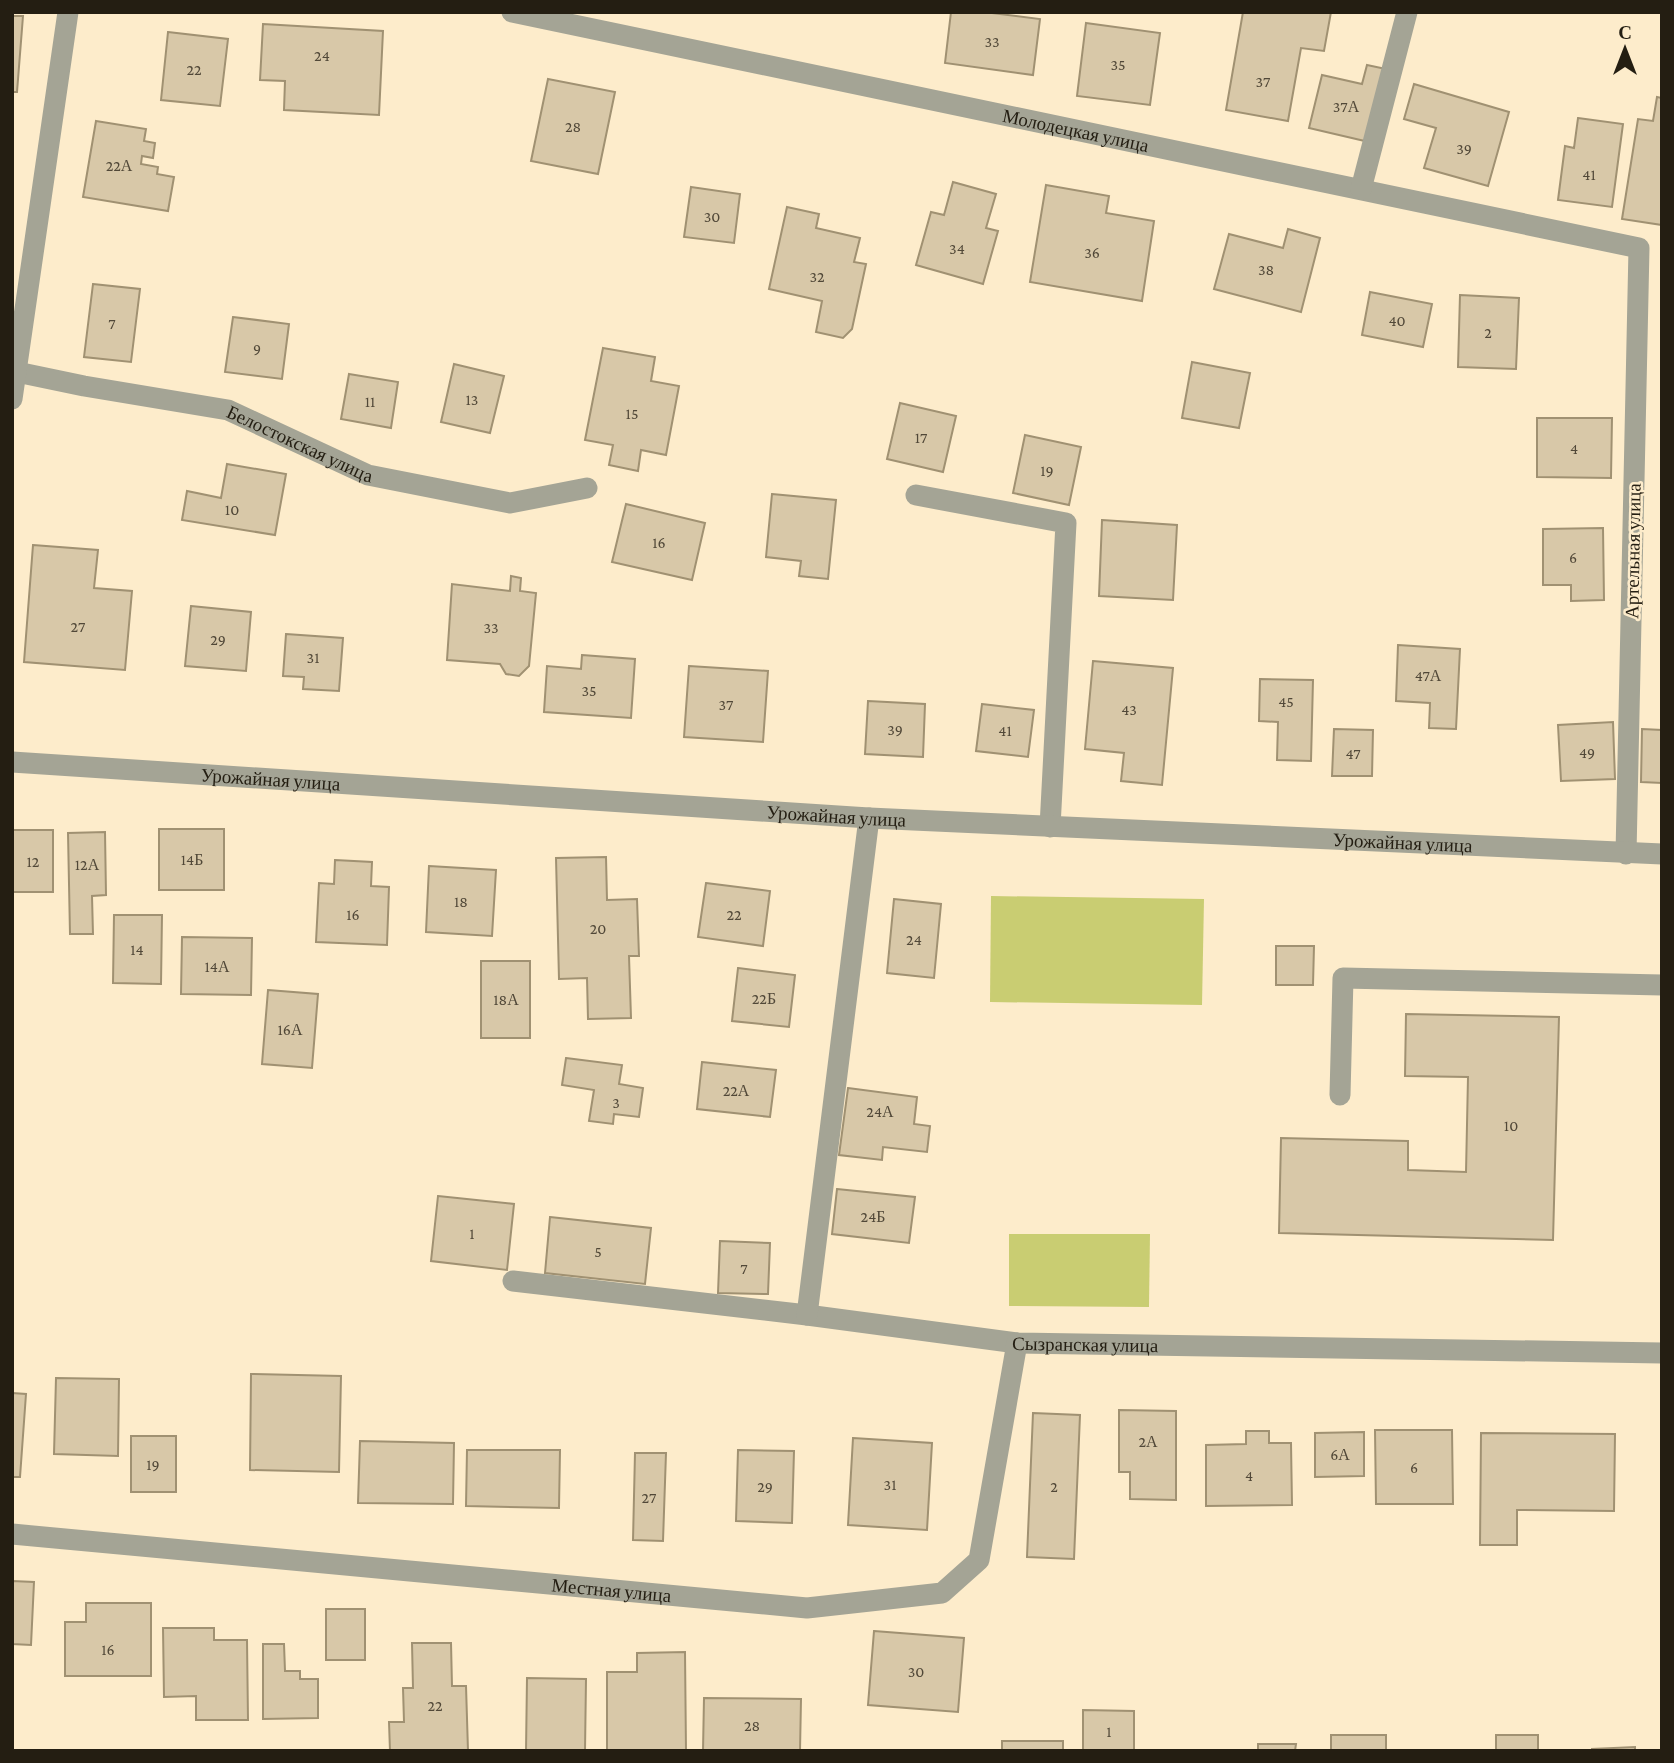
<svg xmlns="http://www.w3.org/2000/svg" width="1674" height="1763" font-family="'Crimson Pro',serif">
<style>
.green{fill:#c9cd72}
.building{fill:#d8c8a8;stroke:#a09172;stroke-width:2}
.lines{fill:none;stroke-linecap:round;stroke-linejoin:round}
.minor{stroke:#a4a495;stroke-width:21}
.labels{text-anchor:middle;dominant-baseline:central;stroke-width:5;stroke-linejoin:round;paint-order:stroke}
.number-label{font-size:16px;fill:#514838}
.street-label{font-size:19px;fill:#241e12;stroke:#fdeccb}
</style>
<rect width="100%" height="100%" fill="#fdeccb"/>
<!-- green -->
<g class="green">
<polygon points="991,896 1204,899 1202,1005 990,1002"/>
<polygon points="1009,1234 1150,1234 1149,1307 1009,1306"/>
</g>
<!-- building -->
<g class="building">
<polygon points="951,12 984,12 1040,19 1033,75 945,63"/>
<polygon points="1243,12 1331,12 1324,51 1301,48 1288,121 1226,110"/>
<polygon points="12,16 23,16 17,92 12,92"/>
<polygon points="1086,23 1160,33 1150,105 1077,96"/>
<polygon points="263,24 383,31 379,115 284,110 285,81 260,80"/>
<polygon points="168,32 228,39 220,106 161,100"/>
<polygon points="1367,65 1386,69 1369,142 1309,128 1322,75 1362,84"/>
<polygon points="548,79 615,92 598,174 531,161"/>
<polygon points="1414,84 1509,112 1488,186 1424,168 1436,128 1404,119"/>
<polygon points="1657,97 1662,98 1662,225 1622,219 1638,119 1653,121"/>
<polygon points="1578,118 1623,124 1612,207 1558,200 1565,146 1574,148"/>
<polygon points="96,121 146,129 144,141 155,143 153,158 142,156 141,164 158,167 157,174 174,177 168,211 83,197"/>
<polygon points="953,182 996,194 986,228 998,231 983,284 916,265 931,212 944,215"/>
<polygon points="1046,185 1109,196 1106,213 1154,221 1142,301 1030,282"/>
<polygon points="691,187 740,194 734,243 684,237"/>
<polygon points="787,207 819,214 816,228 860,238 854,262 866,264 852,329 843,338 816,332 822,301 769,289"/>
<polygon points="1288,229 1320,238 1301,312 1214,289 1229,234 1283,248"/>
<polygon points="93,284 140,289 131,362 84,357"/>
<polygon points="1370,292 1432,304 1423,347 1362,335"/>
<polygon points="1460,295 1519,298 1516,369 1458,367"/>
<polygon points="233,317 289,324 282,379 225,372"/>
<polygon points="603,348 655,357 651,381 679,386 666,455 641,450 638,471 609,465 613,445 585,440"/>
<polygon points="1192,362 1250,373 1239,428 1182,418"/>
<polygon points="454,364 504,376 490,433 441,422"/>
<polygon points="349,374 398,382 391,428 341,419"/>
<polygon points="900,403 956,416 943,472 887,459"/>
<polygon points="1537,418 1612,418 1611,478 1537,477"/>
<polygon points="1025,435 1081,447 1069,505 1013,493"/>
<polygon points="227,464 286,474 275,535 182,520 187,491 221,498"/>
<polygon points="772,494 836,500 828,579 799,576 801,561 766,557"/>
<polygon points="626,504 705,523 692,580 612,562"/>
<polygon points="1102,520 1177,525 1173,600 1099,596"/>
<polygon points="1603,528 1604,600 1571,601 1571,585 1543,585 1543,529"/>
<polygon points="33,545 98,550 94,588 132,591 125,670 24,662"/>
<polygon points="511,576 521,578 520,591 536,593 529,666 519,676 506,674 500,664 447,660 452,584 510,591"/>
<polygon points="191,606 251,612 246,671 185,666"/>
<polygon points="286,634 343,638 339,691 303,689 304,677 283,676"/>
<polygon points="1398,645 1460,649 1456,729 1429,728 1430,703 1396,701"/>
<polygon points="582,655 635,659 631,718 544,712 547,666 581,669"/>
<polygon points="1093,661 1173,668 1162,785 1121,781 1124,753 1085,749"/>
<polygon points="689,666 768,671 763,742 684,737"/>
<polygon points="1260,679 1313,680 1311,761 1277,760 1278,722 1259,721"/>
<polygon points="868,701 925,704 923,757 865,754"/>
<polygon points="982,704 1034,710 1028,757 976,751"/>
<polygon points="1613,722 1615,779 1561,781 1558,725"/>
<polygon points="1334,729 1373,730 1372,776 1332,776"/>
<polygon points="1642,729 1662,730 1662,783 1641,782"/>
<rect x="159" y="829" width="65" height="61"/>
<rect x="12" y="830" width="41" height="62"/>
<polygon points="105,832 106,895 92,896 93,934 70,934 68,833"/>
<polygon points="606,857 607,900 637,899 639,956 629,956 631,1018 588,1019 587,978 559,979 556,858"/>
<polygon points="335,860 372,862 371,886 389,887 387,945 316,942 319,883 334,884"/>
<polygon points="429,866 496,870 492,936 426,932"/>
<polygon points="706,883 770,891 763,946 698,937"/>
<polygon points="894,899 941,904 934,978 887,973"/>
<polygon points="114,915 162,915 161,984 113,983"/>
<polygon points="182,937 252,938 251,995 181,994"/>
<polygon points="1276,946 1314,946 1313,985 1276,985"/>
<rect x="481" y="961" width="49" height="77"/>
<polygon points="738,968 795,975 789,1027 732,1021"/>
<polygon points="268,990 318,994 312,1068 262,1064"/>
<polygon points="1406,1014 1559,1017 1553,1240 1279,1233 1281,1138 1408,1141 1408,1170 1466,1172 1468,1077 1405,1076"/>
<polygon points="566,1058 622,1065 619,1084 643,1088 639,1117 614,1114 613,1124 589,1121 594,1090 562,1085"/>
<polygon points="702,1062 776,1070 770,1117 697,1109"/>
<polygon points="848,1088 917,1097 914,1124 930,1126 927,1152 883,1147 882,1160 839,1155"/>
<polygon points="837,1189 915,1197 909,1243 832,1234"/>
<polygon points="438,1196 514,1204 507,1270 431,1261"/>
<polygon points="550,1217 651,1228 645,1284 545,1273"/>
<polygon points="720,1241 770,1243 768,1294 718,1293"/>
<polygon points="251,1374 341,1376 339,1472 250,1470"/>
<polygon points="56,1378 119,1379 118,1456 54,1454"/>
<polygon points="12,1393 26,1394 20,1477 12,1477"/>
<polygon points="1119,1410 1176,1411 1176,1500 1130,1499 1130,1472 1119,1472"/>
<polygon points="1033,1413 1080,1415 1074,1559 1027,1557"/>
<polygon points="1375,1430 1452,1430 1453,1504 1376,1504"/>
<polygon points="1246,1431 1269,1431 1269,1443 1291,1443 1292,1505 1206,1506 1206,1445 1246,1444"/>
<polygon points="1364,1432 1364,1476 1315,1477 1315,1433"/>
<polygon points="1481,1433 1615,1434 1614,1511 1517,1510 1517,1545 1480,1545"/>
<rect x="131" y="1436" width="45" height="56"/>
<polygon points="853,1438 932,1443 927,1530 848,1525"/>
<polygon points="360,1441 454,1443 453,1504 358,1503"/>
<polygon points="467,1450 560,1450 559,1508 466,1506"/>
<polygon points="738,1450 794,1451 792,1523 736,1521"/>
<polygon points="635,1453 666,1453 663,1541 633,1540"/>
<polygon points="12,1581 34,1582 31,1645 12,1644"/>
<polygon points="86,1603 151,1603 151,1676 65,1676 65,1622 86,1622"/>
<rect x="326" y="1609" width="39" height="51"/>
<polygon points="163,1628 214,1628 214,1640 247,1640 248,1720 196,1720 196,1696 164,1697"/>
<polygon points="874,1631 964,1638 958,1712 868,1705"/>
<polygon points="412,1643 451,1643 452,1686 466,1686 468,1751 390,1751 389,1722 404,1722 403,1688 413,1688"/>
<polygon points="263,1644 284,1644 285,1671 300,1671 300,1679 318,1679 318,1718 263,1719"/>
<polygon points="685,1652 686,1751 607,1751 607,1672 637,1672 637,1653"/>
<polygon points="527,1678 586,1679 585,1751 526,1751"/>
<polygon points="704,1698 801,1699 800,1751 703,1751"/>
<polygon points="1083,1710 1134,1711 1134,1751 1083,1751"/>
<rect x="1331" y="1735" width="55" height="16"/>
<rect x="1496" y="1735" width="42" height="16"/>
<rect x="1002" y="1741" width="61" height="10"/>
<polygon points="1258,1744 1296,1744 1295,1751 1258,1751"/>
<polygon points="1635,1747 1635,1751 1592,1751 1592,1749"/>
</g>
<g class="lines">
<!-- minor -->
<g class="minor">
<path id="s1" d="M512,12L1639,248L1626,854"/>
<polyline points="1361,189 1407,12"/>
<path id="s2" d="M12,371L84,386L228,410L368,475L510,503L587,488"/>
<polyline points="12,399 68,12"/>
<polyline points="916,495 1066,523 1050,827"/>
<path id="s3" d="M12,762L869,818L1662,854"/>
<polyline points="1340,1095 1343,978 1662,985"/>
<path id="s4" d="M513,1281L807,1315L1017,1343L1662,1353"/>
<polyline points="807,1315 869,818"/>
<path id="s5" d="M12,1534L807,1608L942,1593L979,1560L1017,1343"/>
</g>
</g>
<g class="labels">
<!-- number labels -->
<g class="number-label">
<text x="992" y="41">33</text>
<text x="322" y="55">24</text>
<text x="1118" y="64">35</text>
<text x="194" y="69">22</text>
<text x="1263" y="81">37</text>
<text x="1346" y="106">37А</text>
<text x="573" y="126">28</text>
<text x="1464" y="148">39</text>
<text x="119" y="165">22А</text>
<text x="1589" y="174">41</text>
<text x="712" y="216">30</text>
<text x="957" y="248">34</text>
<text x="1092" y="252">36</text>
<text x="1266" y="269">38</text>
<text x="817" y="276">32</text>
<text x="1397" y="320">40</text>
<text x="112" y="323">7</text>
<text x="1488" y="332">2</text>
<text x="257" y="348">9</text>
<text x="472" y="399">13</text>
<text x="370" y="401">11</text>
<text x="632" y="413">15</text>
<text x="921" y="437">17</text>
<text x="1574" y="448">4</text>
<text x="1047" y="470">19</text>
<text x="232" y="509">10</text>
<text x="659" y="542">16</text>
<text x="1573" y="557">6</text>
<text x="78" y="626">27</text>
<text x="491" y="627">33</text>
<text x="218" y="639">29</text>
<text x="313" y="657">31</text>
<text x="1428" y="675">47А</text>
<text x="589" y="690">35</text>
<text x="1286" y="701">45</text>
<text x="726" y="704">37</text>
<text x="1129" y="709">43</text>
<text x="895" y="729">39</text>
<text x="1005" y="730">41</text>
<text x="1587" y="752">49</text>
<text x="1353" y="753">47</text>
<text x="192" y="859">14Б</text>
<text x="33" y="861">12</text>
<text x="87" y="864">12А</text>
<text x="461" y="901">18</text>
<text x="353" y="914">16</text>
<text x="734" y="914">22</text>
<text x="598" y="928">20</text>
<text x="914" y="939">24</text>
<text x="137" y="949">14</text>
<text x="217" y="966">14А</text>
<text x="764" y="998">22Б</text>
<text x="506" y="999">18А</text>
<text x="290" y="1029">16А</text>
<text x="736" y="1090">22А</text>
<text x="616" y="1102">3</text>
<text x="880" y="1111">24А</text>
<text x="1511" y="1125">10</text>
<text x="873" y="1216">24Б</text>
<text x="472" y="1233">1</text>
<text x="598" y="1251">5</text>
<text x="744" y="1268">7</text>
<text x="1148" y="1441">2А</text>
<text x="1340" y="1454">6А</text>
<text x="153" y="1464">19</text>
<text x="1414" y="1467">6</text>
<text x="1249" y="1475">4</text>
<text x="890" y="1484">31</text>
<text x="765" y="1486">29</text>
<text x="1054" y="1486">2</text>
<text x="649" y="1497">27</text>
<text x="108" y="1649">16</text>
<text x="916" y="1671">30</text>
<text x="435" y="1705">22</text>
<text x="752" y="1725">28</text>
<text x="1109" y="1731">1</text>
</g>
<!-- street labels -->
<g class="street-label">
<text stroke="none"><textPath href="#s1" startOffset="576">Молодецкая улица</textPath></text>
<text stroke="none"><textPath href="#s2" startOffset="299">Белостокская улица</textPath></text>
<text transform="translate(1633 551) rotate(-89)">Артельная улица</text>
<text stroke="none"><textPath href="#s3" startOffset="259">Урожайная улица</textPath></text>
<text stroke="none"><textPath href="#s3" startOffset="826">Урожайная улица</textPath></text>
<text stroke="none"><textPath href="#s3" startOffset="1393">Урожайная улица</textPath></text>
<text stroke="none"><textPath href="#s4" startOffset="576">Сызранская улица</textPath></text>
<text stroke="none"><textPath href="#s5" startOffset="602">Местная улица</textPath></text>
</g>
</g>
<!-- border -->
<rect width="1674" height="1763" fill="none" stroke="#241e12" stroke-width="28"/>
<!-- north arrow -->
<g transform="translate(1625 49)" stroke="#fdeccb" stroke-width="5" paint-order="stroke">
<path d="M0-5L12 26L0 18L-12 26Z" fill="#241e12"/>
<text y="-10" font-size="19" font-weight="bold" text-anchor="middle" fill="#241e12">С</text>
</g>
</svg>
